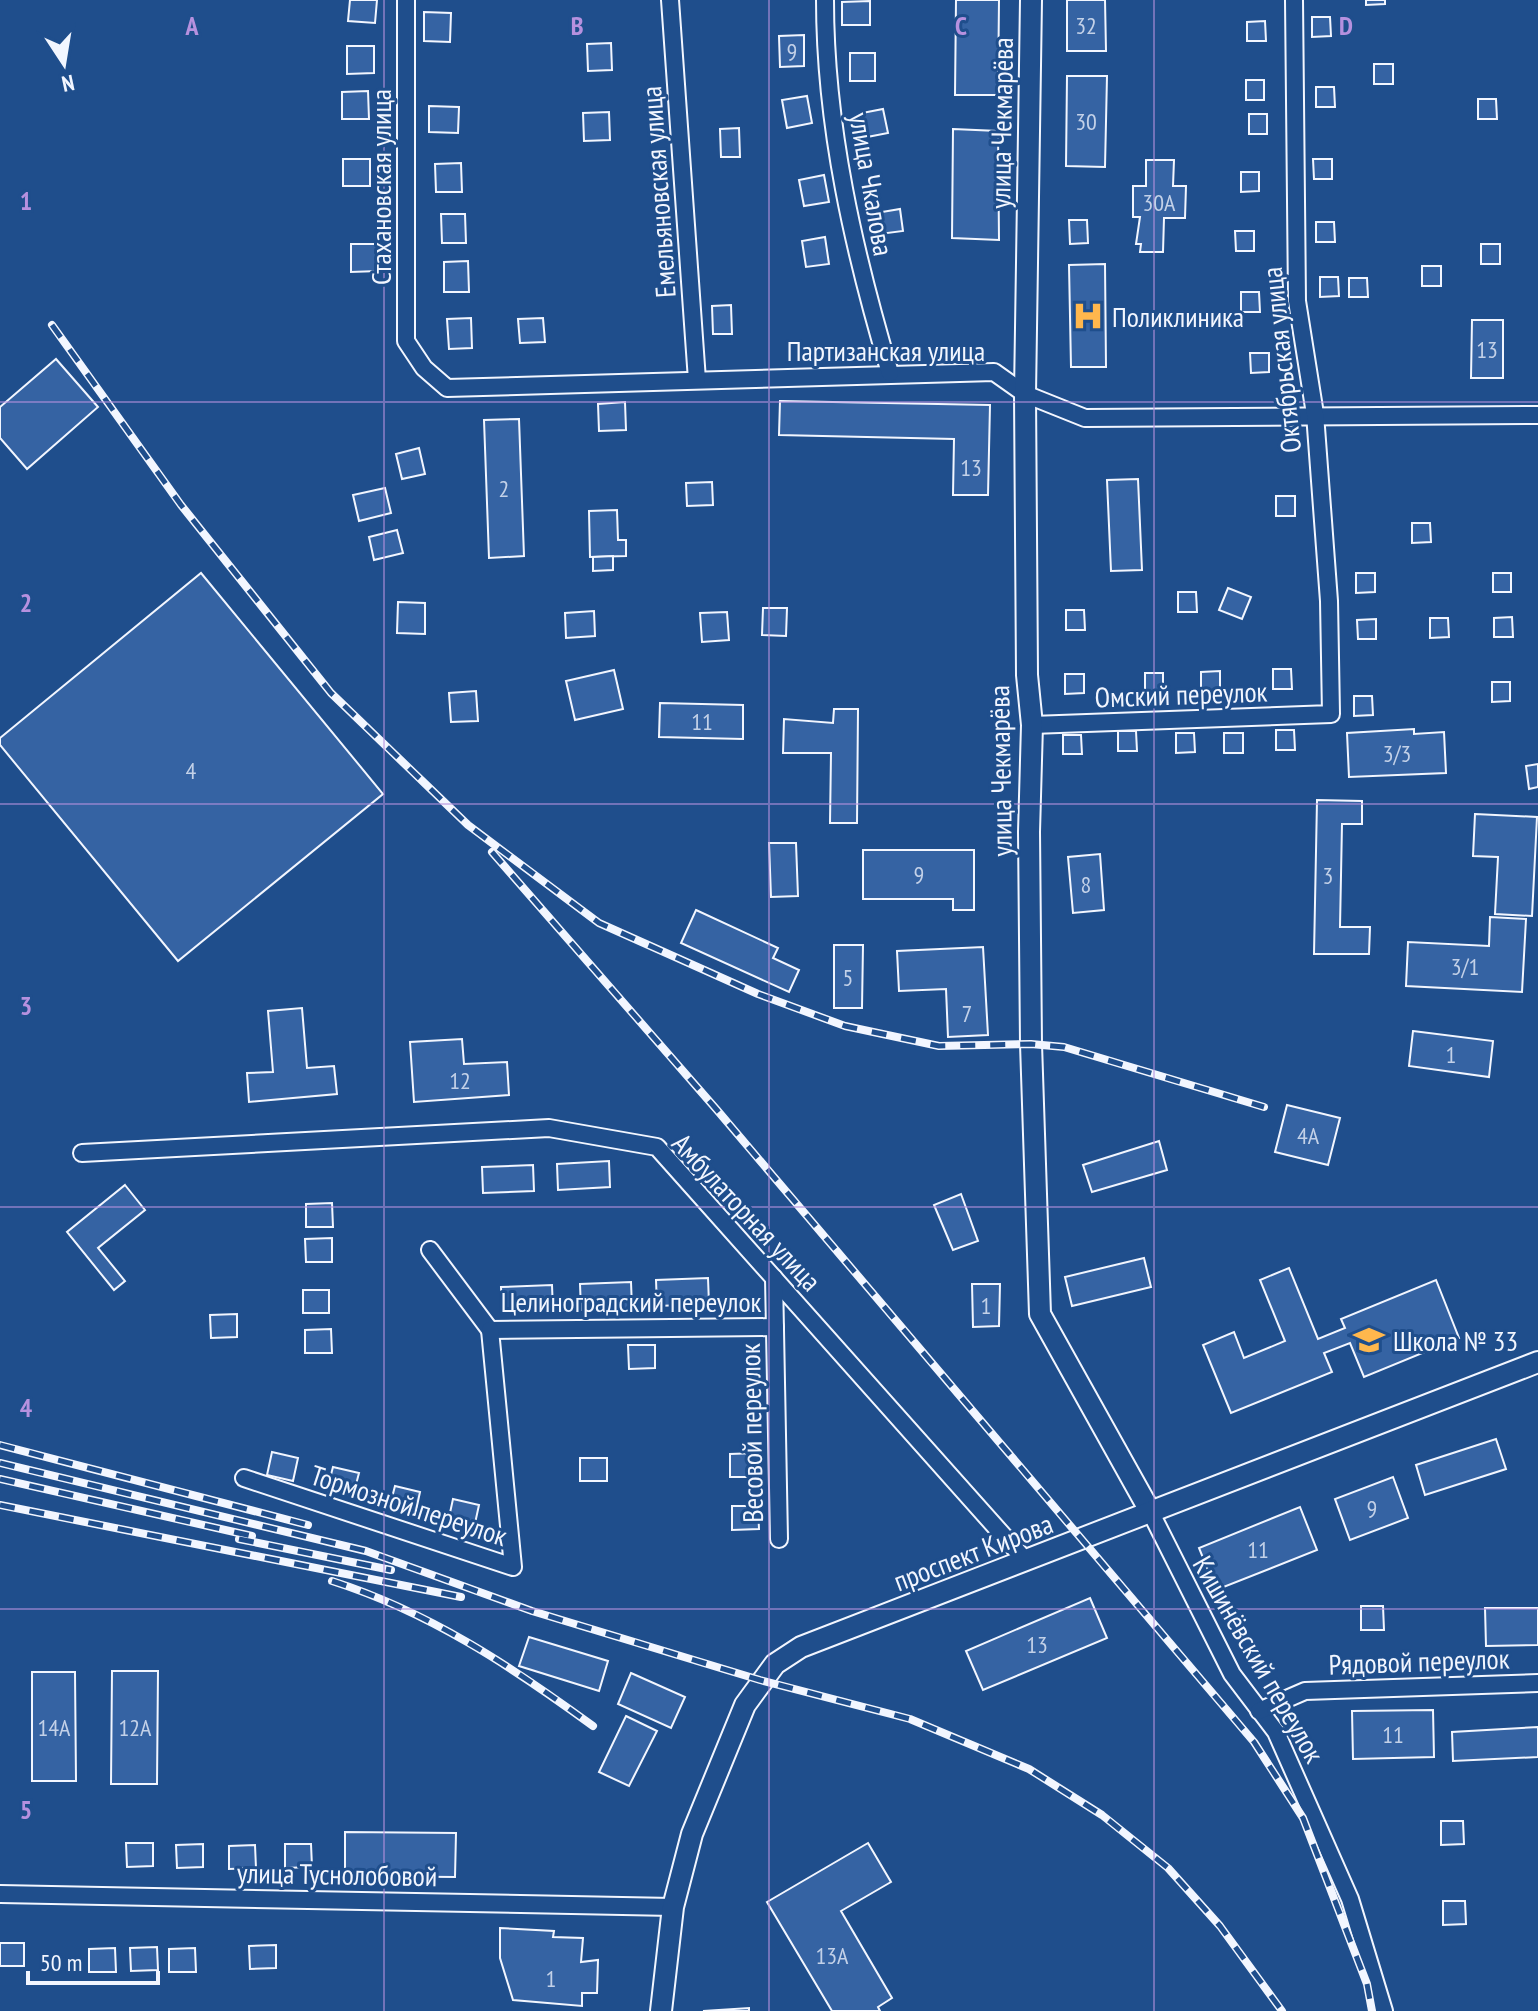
<svg xmlns="http://www.w3.org/2000/svg" width="1538" height="2011" font-family="'PT Sans Narrow',sans-serif">
<style>
.building{fill:#3563a3;stroke:#f2f6ff;stroke-width:2}
.lines{fill:none;stroke-linecap:round;stroke-linejoin:round}
.minor-casing{stroke:#f2f6ff;stroke-width:20}
.tertiary-casing{stroke:#f2f6ff;stroke-width:24}
.minor{stroke:#1f4e8c;stroke-width:16}
.tertiary{stroke:#1f4e8c;stroke-width:20}
.rail-casing{stroke:#f2f6ff;stroke-width:8}
.rail{stroke:#1f4e8c;stroke-width:5;stroke-dasharray:15;stroke-linecap:butt}
.grid{fill:none;stroke:#b691df;stroke-width:2;stroke-opacity:0.55}
.labels{text-anchor:middle;dominant-baseline:central;stroke-width:6;stroke-linejoin:round;paint-order:stroke}
.number-label{font-size:24px;fill:#c3d1e8}
.street-label{font-size:28px;fill:#f2f6ff;stroke:#1f4e8c}
.poi-label{font-size:28px;fill:#f2f6ff;stroke:#1f4e8c;text-anchor:start}
.grid-label{font-size:26px;text-anchor:middle;font-weight:bold;fill:#b691df;stroke:#1f4e8c;stroke-width:6;stroke-linejoin:round;paint-order:stroke}
</style>
<rect width="100%" height="100%" fill="#1f4e8c"/>
<!-- building -->
<g class="building">
<polygon points="350,0 377,0 375,23 348,21"/>
<polygon points="956,0 999,0 998,95 955,95"/>
<polygon points="1067,0 1105,0 1106,51 1067,51"/>
<polygon points="1366,0 1385,0 1385,4 1366,5"/>
<polygon points="870,1 870,25 842,25 842,2"/>
<polygon points="424,12 451,13 450,42 424,41"/>
<polygon points="1312,17 1330,17 1331,36 1312,37"/>
<polygon points="1265,21 1266,41 1247,41 1247,22"/>
<polygon points="804,35 804,66 780,67 779,36"/>
<polygon points="611,43 612,70 588,71 587,44"/>
<polygon points="347,46 374,46 374,73 347,74"/>
<rect x="850" y="53" width="25" height="28"/>
<rect x="1374" y="64" width="19" height="20"/>
<polygon points="1067,76 1107,76 1105,167 1066,166"/>
<rect x="1246" y="80" width="18" height="20"/>
<polygon points="1316,87 1334,87 1335,107 1316,107"/>
<polygon points="368,91 369,119 342,119 342,92"/>
<polygon points="807,96 812,123 787,128 782,100"/>
<polygon points="1478,99 1496,99 1497,119 1478,119"/>
<polygon points="429,106 459,107 458,133 429,132"/>
<polygon points="883,109 888,133 862,138 857,114"/>
<polygon points="609,112 610,140 584,141 583,113"/>
<rect x="1249" y="114" width="18" height="20"/>
<polygon points="739,128 740,157 721,157 720,129"/>
<polygon points="953,129 998,131 999,240 952,238"/>
<rect x="343" y="159" width="27" height="27"/>
<polygon points="1313,159 1332,159 1332,179 1314,179"/>
<polygon points="1146,160 1174,160 1173,186 1186,186 1185,218 1164,218 1163,252 1140,252 1141,244 1136,244 1140,217 1133,217 1133,186 1146,186"/>
<polygon points="461,163 462,192 436,192 435,164"/>
<polygon points="1241,172 1259,172 1259,191 1241,192"/>
<polygon points="824,175 829,202 804,206 799,180"/>
<polygon points="900,209 903,231 880,234 876,213"/>
<polygon points="441,214 465,214 466,243 442,243"/>
<polygon points="1069,220 1087,220 1088,243 1070,244"/>
<polygon points="1316,222 1334,222 1335,242 1316,242"/>
<polygon points="1235,231 1254,231 1254,251 1236,251"/>
<polygon points="825,237 829,264 806,267 802,241"/>
<polygon points="351,244 378,244 378,271 351,272"/>
<rect x="1481" y="244" width="19" height="20"/>
<polygon points="468,261 469,292 444,292 444,262"/>
<polygon points="1105,264 1106,367 1071,367 1069,265"/>
<rect x="1422" y="266" width="19" height="20"/>
<polygon points="1320,277 1338,277 1339,296 1320,297"/>
<polygon points="1349,278 1367,278 1368,297 1349,297"/>
<polygon points="1241,292 1259,292 1260,312 1241,312"/>
<polygon points="731,305 732,334 713,334 712,306"/>
<polygon points="471,318 472,348 449,349 447,319"/>
<polygon points="543,318 545,342 520,343 518,319"/>
<polygon points="1472,320 1503,320 1503,378 1471,378"/>
<polygon points="1250,353 1269,353 1269,372 1251,373"/>
<polygon points="56,359 98,407 27,469 0,438 0,407"/>
<polygon points="780,401 990,405 988,495 953,495 954,439 779,435"/>
<polygon points="625,402 626,430 599,431 598,404"/>
<polygon points="519,419 524,556 489,558 484,420"/>
<polygon points="419,448 425,474 402,479 396,454"/>
<polygon points="1138,479 1142,570 1111,571 1107,480"/>
<polygon points="712,482 713,505 687,506 686,483"/>
<polygon points="385,488 391,513 359,521 353,495"/>
<rect x="1276" y="496" width="19" height="20"/>
<polygon points="617,510 618,540 626,540 626,556 590,557 589,511"/>
<polygon points="1412,523 1430,523 1431,542 1412,543"/>
<polygon points="397,530 403,553 374,560 369,537"/>
<polygon points="613,556 613,570 593,571 593,557"/>
<polygon points="201,573 383,794 178,961 0,745 0,738"/>
<polygon points="1356,573 1375,573 1375,592 1356,593"/>
<rect x="1493" y="573" width="18" height="19"/>
<polygon points="1228,588 1251,597 1242,619 1219,610"/>
<polygon points="1178,592 1196,592 1197,612 1178,612"/>
<polygon points="398,602 425,603 425,634 397,633"/>
<polygon points="763,608 787,608 786,636 762,635"/>
<polygon points="1066,610 1084,610 1085,630 1066,630"/>
<polygon points="594,611 595,636 566,638 565,613"/>
<polygon points="727,612 729,640 702,642 700,613"/>
<polygon points="1512,617 1513,637 1494,637 1494,618"/>
<polygon points="1430,618 1448,618 1449,637 1430,638"/>
<polygon points="1376,619 1376,639 1358,639 1357,620"/>
<polygon points="1273,669 1291,669 1292,689 1273,689"/>
<polygon points="614,670 623,709 575,720 566,681"/>
<polygon points="1220,671 1220,691 1201,691 1201,672"/>
<rect x="1145" y="673" width="18" height="20"/>
<polygon points="1065,674 1084,674 1084,693 1065,694"/>
<polygon points="1492,682 1510,682 1510,701 1492,702"/>
<polygon points="476,691 478,721 451,722 449,693"/>
<polygon points="1354,696 1372,696 1373,715 1354,716"/>
<polygon points="660,703 743,705 743,739 659,737"/>
<polygon points="834,709 858,709 857,823 830,823 831,753 783,753 784,719 833,723"/>
<polygon points="1414,729 1414,734 1444,732 1446,773 1349,777 1347,733"/>
<polygon points="1276,730 1294,730 1295,750 1276,750"/>
<polygon points="1118,731 1136,731 1137,751 1118,751"/>
<polygon points="1176,733 1194,733 1195,752 1176,753"/>
<rect x="1224" y="733" width="19" height="20"/>
<polygon points="1063,735 1081,735 1082,754 1063,754"/>
<polygon points="1538,764 1538,787 1529,789 1526,766"/>
<polygon points="1317,800 1362,801 1362,824 1342,824 1340,927 1370,927 1369,954 1314,954"/>
<polygon points="1475,814 1537,817 1532,916 1495,914 1498,857 1473,856"/>
<polygon points="769,843 796,843 798,896 771,897"/>
<polygon points="863,850 974,850 974,910 953,910 953,899 863,899"/>
<polygon points="1100,854 1104,910 1073,913 1068,857"/>
<polygon points="696,910 778,948 773,958 799,970 789,992 681,943"/>
<polygon points="1490,917 1526,919 1522,992 1406,986 1408,942 1489,946"/>
<polygon points="834,945 863,945 862,1008 834,1008"/>
<polygon points="983,947 988,1035 948,1037 946,989 899,991 897,951"/>
<polygon points="302,1008 307,1068 334,1066 337,1094 249,1102 247,1073 273,1072 268,1011"/>
<polygon points="1413,1031 1493,1041 1489,1077 1409,1066"/>
<polygon points="462,1039 464,1064 507,1062 509,1095 414,1102 410,1042"/>
<polygon points="1287,1105 1340,1118 1328,1165 1275,1152"/>
<polygon points="1159,1141 1167,1170 1092,1192 1083,1165"/>
<polygon points="609,1161 610,1187 558,1190 557,1164"/>
<polygon points="533,1165 534,1191 483,1193 482,1167"/>
<polygon points="125,1185 145,1210 98,1248 125,1281 114,1290 67,1232"/>
<polygon points="961,1194 978,1241 953,1250 934,1205"/>
<polygon points="332,1203 333,1227 306,1227 306,1204"/>
<polygon points="332,1238 332,1262 306,1262 305,1239"/>
<polygon points="1144,1258 1151,1287 1072,1306 1065,1277"/>
<polygon points="1289,1268 1318,1339 1345,1328 1341,1319 1436,1280 1459,1338 1364,1377 1350,1343 1324,1353 1332,1372 1231,1413 1203,1345 1234,1332 1244,1358 1285,1341 1260,1280"/>
<polygon points="708,1278 709,1304 657,1306 656,1280"/>
<polygon points="631,1282 632,1308 581,1310 580,1284"/>
<polygon points="972,1284 1000,1284 999,1326 973,1327"/>
<polygon points="552,1285 553,1311 502,1313 501,1287"/>
<rect x="303" y="1290" width="26" height="23"/>
<polygon points="237,1314 237,1337 211,1338 210,1315"/>
<polygon points="331,1329 332,1353 305,1353 305,1330"/>
<polygon points="628,1345 655,1345 655,1368 629,1369"/>
<polygon points="1496,1439 1506,1469 1425,1495 1416,1465"/>
<polygon points="272,1452 298,1458 293,1481 267,1475"/>
<polygon points="757,1453 757,1477 730,1477 730,1454"/>
<rect x="580" y="1458" width="27" height="23"/>
<polygon points="333,1467 359,1473 353,1496 327,1490"/>
<polygon points="1393,1477 1408,1518 1350,1540 1335,1499"/>
<polygon points="395,1486 420,1492 415,1515 389,1509"/>
<polygon points="453,1499 479,1505 474,1528 448,1522"/>
<polygon points="732,1506 758,1506 759,1529 732,1530"/>
<polygon points="1300,1507 1317,1550 1216,1590 1199,1548"/>
<polygon points="1090,1598 1107,1638 983,1690 966,1651"/>
<polygon points="1361,1606 1383,1606 1384,1630 1361,1630"/>
<polygon points="1485,1608 1538,1608 1538,1645 1486,1646"/>
<polygon points="529,1637 608,1661 599,1691 519,1666"/>
<polygon points="112,1671 158,1671 157,1784 111,1784"/>
<polygon points="32,1672 75,1672 76,1781 32,1781"/>
<polygon points="631,1673 685,1697 671,1728 618,1704"/>
<polygon points="1433,1710 1434,1757 1353,1759 1352,1711"/>
<polygon points="626,1716 657,1731 629,1786 599,1772"/>
<polygon points="1538,1727 1538,1757 1453,1761 1452,1732"/>
<polygon points="1441,1821 1463,1821 1464,1844 1441,1845"/>
<polygon points="345,1832 456,1833 455,1877 345,1876"/>
<polygon points="126,1843 153,1843 153,1866 127,1867"/>
<polygon points="868,1843 891,1882 841,1911 892,1998 878,2007 880,2011 832,2011 767,1902"/>
<polygon points="203,1844 203,1867 177,1868 176,1845"/>
<polygon points="285,1844 311,1844 312,1867 285,1868"/>
<polygon points="255,1845 256,1868 229,1869 229,1846"/>
<polygon points="1443,1901 1465,1901 1466,1924 1443,1925"/>
<polygon points="500,1928 554,1931 553,1937 583,1938 581,1962 598,1960 597,1993 582,1993 582,2006 513,2000 500,1958"/>
<rect x="0" y="1943" width="24" height="23"/>
<polygon points="276,1945 276,1968 250,1969 249,1946"/>
<polygon points="157,1947 158,1970 131,1971 130,1948"/>
<polygon points="115,1948 116,1972 89,1972 89,1949"/>
<polygon points="195,1948 196,1972 169,1972 169,1949"/>
<polygon points="749,2008 749,2011 703,2011"/>
</g>
<g class="lines">
<defs>
<g id="minor">
<polyline points="406,0 406,341 424,368 447,388 994,372 1025,394 1085,418 1538,415"/>
<polyline points="670,0 697,380"/>
<path d="M825,0C825,127 854,252 890,373"/>
<polyline points="1032,725 1331,714 1329,601 1315,414 1297,301 1294,0"/>
<polyline points="82,1153 549,1128 657,1147 1026,1561"/>
<polyline points="430,1250 490,1330 775,1327"/>
<polyline points="774,1278 779,1539"/>
<polyline points="244,1478 513,1567 490,1330"/>
<polyline points="1151,1513 1232,1674 1276,1732 1350,1899 1384,2011"/>
<polyline points="1259,1711 1305,1691 1538,1683"/>
<polyline points="0,1894 673,1907"/>
</g>
<g id="tertiary">
<polyline points="1031,0 1025,394 1027,675 1032,725 1029,832 1031,1044 1040,1314 1151,1513"/>
<polyline points="661,2011 673,1907 692,1834 745,1705 775,1664 801,1647 1538,1362"/>
</g>
</defs>
<!-- minor casing -->
<use href="#minor" class="minor-casing"/>
<!-- tertiary casing -->
<use href="#tertiary" class="tertiary-casing"/>
<!-- minor -->
<use href="#minor" class="minor"/>
<!-- tertiary -->
<use href="#tertiary" class="tertiary"/>
<defs>
<g id="rail">
<polyline points="52,325 181,505 331,693 468,825 599,923 758,994 845,1026 939,1046 1031,1044 1064,1047 1264,1107"/>
<polyline points="492,852 717,1110 1254,1742 1303,1818 1367,1984 1372,2011"/>
<polyline points="0,1445 308,1525"/>
<polyline points="0,1463 366,1551 532,1611 760,1680 910,1719 1029,1769 1102,1815 1168,1868 1220,1926 1282,2011"/>
<polyline points="0,1479 252,1536"/>
<polyline points="0,1505 461,1597"/>
<polyline points="239,1539 391,1570"/>
<path d="M332,1581C429,1612 511,1666 593,1726"/>
</g>
</defs>
<!-- rail casing -->
<use href="#rail" class="rail-casing"/>
<!-- rail -->
<use href="#rail" class="rail"/>
</g>
<!-- grid -->
<path class="grid" d="M384,0V2011M769,0V2011M1154,0V2011M0,402H1538M0,804H1538M0,1207H1538M0,1609H1538"/>
<!-- icons -->
<defs>
<symbol id="hospital-bare" viewBox="-9 -9 18 18"><path d="M-5-5h3v3.5h4V-5h3V5h-3V1.5h-4V5h-3Z" fill="#ffb74d" stroke="#1f4e8c" stroke-width="2.5" paint-order="stroke"/></symbol>
<symbol id="school-bare" viewBox="-9 -9 18 18"><path d="M0-5L7-2L0 1L-7-2ZM-4 1L0 2.5L4 1V4Q0 6-4 4Z" fill="#ffb74d" stroke="#1f4e8c" stroke-width="2.5" paint-order="stroke"/></symbol>
</defs>
<g fill-rule="evenodd">
<use href="#hospital-bare" x="1066" y="294" width="44" height="44"/>
<use href="#school-bare" x="1347" y="1318" width="44" height="44"/>
</g>
<g class="labels">
<!-- number labels -->
<g class="number-label">
<text x="1086" y="25">32</text>
<text x="792" y="51">9</text>
<text x="1086" y="121">30</text>
<text x="1159" y="202">30А</text>
<text x="1487" y="349">13</text>
<text x="971" y="467">13</text>
<text x="504" y="488">2</text>
<text x="702" y="721">11</text>
<text x="1397" y="753">3/3</text>
<text x="191" y="770">4</text>
<text x="919" y="874">9</text>
<text x="1328" y="875">3</text>
<text x="1086" y="884">8</text>
<text x="1465" y="966">3/1</text>
<text x="848" y="977">5</text>
<text x="967" y="1013">7</text>
<text x="1451" y="1054">1</text>
<text x="460" y="1080">12</text>
<text x="1308" y="1135">4А</text>
<text x="986" y="1305">1</text>
<text x="1372" y="1508">9</text>
<text x="1258" y="1549">11</text>
<text x="1037" y="1644">13</text>
<text x="54" y="1727">14А</text>
<text x="135" y="1727">12А</text>
<text x="1393" y="1734">11</text>
<text x="832" y="1955">13А</text>
<text x="551" y="1978">1</text>
</g>
<!-- street labels -->
<g class="street-label">
<text transform="translate(1001 123) rotate(-89)">улица Чекмарёва</text>
<text transform="translate(872 184) rotate(80)">улица Чкалова</text>
<text transform="translate(380 187) rotate(-90)">Стахановская улица</text>
<text transform="translate(658 192) rotate(-94)">Емельяновская улица</text>
<text x="886" y="350">Партизанская улица</text>
<text transform="translate(1281 360) rotate(-96)">Октябрьская улица</text>
<text transform="translate(1181 694) rotate(-2)">Омский переулок</text>
<text transform="translate(1000 771) rotate(-91)">улица Чекмарёва</text>
<text transform="translate(747 1212) rotate(47)">Амбулаторная улица</text>
<text x="631" y="1301">Целиноградский переулок</text>
<text transform="translate(751 1433) rotate(-91)">Весовой переулок</text>
<text transform="translate(409 1505) rotate(18)">Тормозной переулок</text>
<text transform="translate(973 1552) rotate(-21)">проспект Кирова</text>
<text transform="translate(1259 1659) rotate(60)">Кишинёвский переулок</text>
<text transform="translate(1419 1661) rotate(-2)">Рядовой переулок</text>
<text transform="translate(337 1874) rotate(1)">улица Туснолобовой</text>
</g>
<!-- poi labels -->
<g class="poi-label">
<text x="1112" y="316">Поликлиника</text>
<text x="1393" y="1340">Школа № 33</text>
</g>
</g>
<g class="grid-label">
<text x="192" y="35">A</text>
<text x="577" y="35">B</text>
<text x="961" y="35">C</text>
<text x="1346" y="35">D</text>
<text x="26" y="210">1</text>
<text x="26" y="612">2</text>
<text x="26" y="1015">3</text>
<text x="26" y="1417">4</text>
<text x="26" y="1819">5</text>
</g>
<!-- north arrow -->
<g transform="translate(64 64) rotate(168)" stroke="#1f4e8c" stroke-width="6" paint-order="stroke">
<path d="M0-6L14 30L0 20L-14 30Z" fill="#f2f6ff"/>
<text y="-12" font-size="22" font-weight="bold" text-anchor="middle" fill="#f2f6ff">N</text>
</g>
<!-- scale -->
<path d="M28 1971v12h130v-12" fill="none" stroke="#f2f6ff" stroke-width="4"/>
<text x="40" y="1971" font-size="24" fill="#f2f6ff" stroke="#1f4e8c" stroke-width="6" paint-order="stroke">50 m</text>
</svg>
